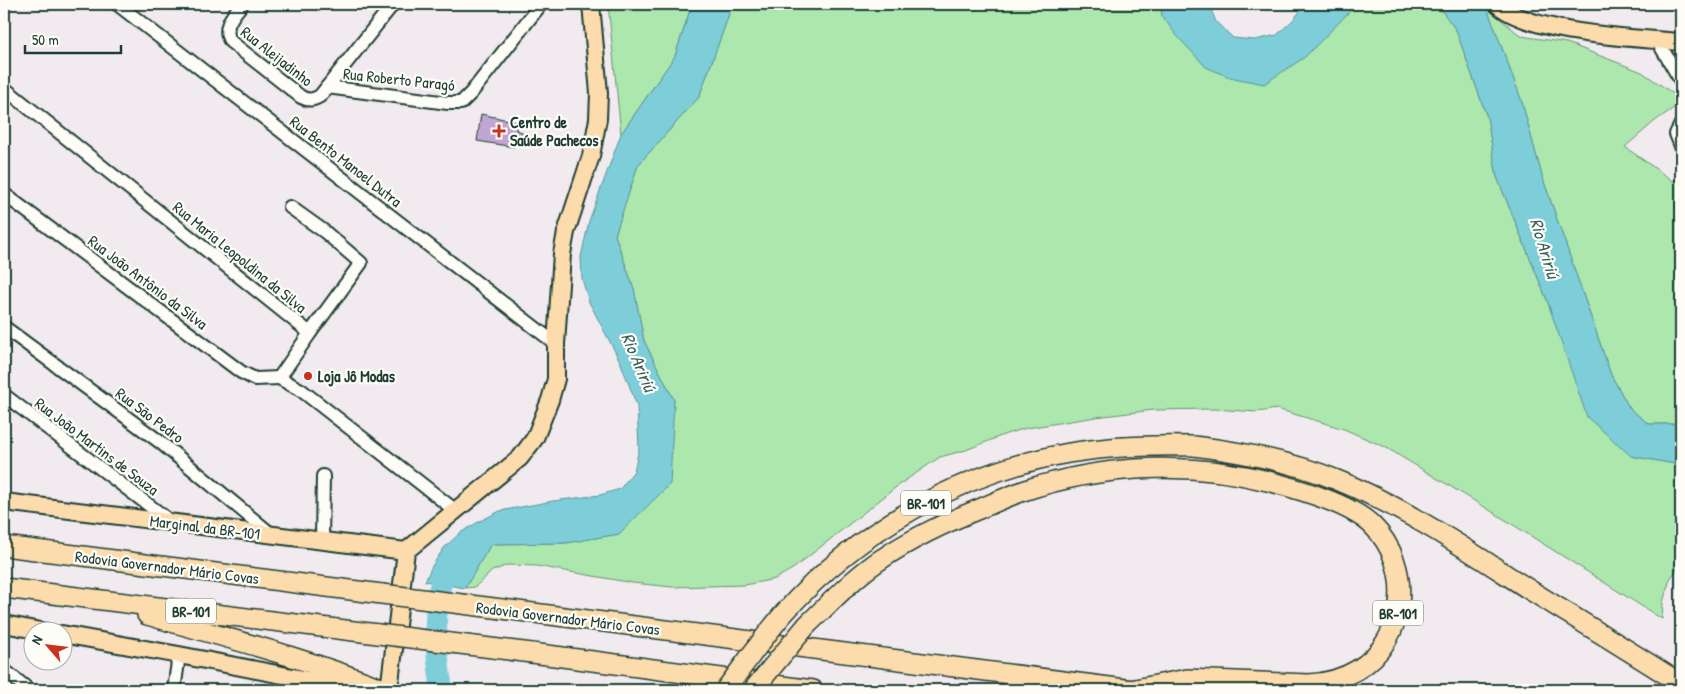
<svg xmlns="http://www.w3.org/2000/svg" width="1685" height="694" font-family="'Patrick Hand',sans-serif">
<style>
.green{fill:#ace7ad;stroke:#669270}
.water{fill:#7eceda;stroke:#589498}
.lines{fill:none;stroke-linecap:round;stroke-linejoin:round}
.river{stroke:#7eceda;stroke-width:22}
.building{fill:#c1a5d2;stroke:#1f3d34}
.minor-casing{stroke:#1f3d34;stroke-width:16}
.major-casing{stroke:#1f3d34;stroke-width:20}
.highway-casing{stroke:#1f3d34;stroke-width:22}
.minor{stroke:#fdfcf7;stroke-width:12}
.major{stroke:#fcdcac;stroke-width:16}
.highway{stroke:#fcdcac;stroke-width:19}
.highway-bridge-casing{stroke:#1f3d34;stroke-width:22;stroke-linecap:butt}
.highway-bridge{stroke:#fcdcac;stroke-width:19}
.poi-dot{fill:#c8321e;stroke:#fdfcf7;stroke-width:2}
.labels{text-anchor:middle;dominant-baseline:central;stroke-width:4.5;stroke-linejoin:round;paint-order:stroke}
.shield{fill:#fdfcf7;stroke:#62766e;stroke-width:1}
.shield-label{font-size:15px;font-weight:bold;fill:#1f3d34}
.street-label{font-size:16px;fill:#1f3d34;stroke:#fdfcf7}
.poi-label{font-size:16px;font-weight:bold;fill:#1f3d34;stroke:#fdfcf7;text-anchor:start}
.water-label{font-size:18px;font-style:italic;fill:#37615e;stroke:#fdfcf7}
</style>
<rect width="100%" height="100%" fill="#f1ebf0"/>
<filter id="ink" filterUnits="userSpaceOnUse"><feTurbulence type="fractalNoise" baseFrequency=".02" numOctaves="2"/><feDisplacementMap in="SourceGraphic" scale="10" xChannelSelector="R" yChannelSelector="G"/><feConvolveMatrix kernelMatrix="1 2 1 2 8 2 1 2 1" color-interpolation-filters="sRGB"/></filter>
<g filter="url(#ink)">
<!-- green -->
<g class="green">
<polygon points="608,4 692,4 675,56 621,134"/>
<polygon points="732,4 1161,4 1162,16 1206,67 1351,8 1357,4 1437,4 1456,30 1487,117 1497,177 1547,300 1563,344 1631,456 1681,465 1681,563 1670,579 1663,602 1662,619 1496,514 1385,447 1344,429 1277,409 1257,412 1214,409 1153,410 1096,417 1027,428 1006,434 966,450 940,457 900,484 794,568 775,579 745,585 672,587 633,583 537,566 508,565 492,571 475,587 465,588 491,544 566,543 619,534 674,400 644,341 634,289 615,235 638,165 699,97 727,20"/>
<polygon points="1487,8 1521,36 1567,43 1642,72 1681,99 1681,103 1655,121 1625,147 1673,181 1681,175 1681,424 1649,424 1630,409 1611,375 1542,176 1521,99"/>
</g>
<!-- water -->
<g class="water">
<polygon points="692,4 732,4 727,20 699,97 638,165 615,235 634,289 644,341 674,400 670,484 619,534 566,543 491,544 465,588 425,581 432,566 444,548 460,533 480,521 500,511 553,501 600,495 620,489 634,471 639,449 637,406 620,361 589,302 582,279 581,257 589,221 621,134 675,56"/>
<polygon points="1161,4 1209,4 1216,22 1233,38 1255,40 1277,35 1293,20 1306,4 1357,4 1305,57 1264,84 1229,77 1206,67 1178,37 1162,16"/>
<polygon points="1437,4 1482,4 1487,8 1521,99 1542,176 1611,375 1630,409 1649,424 1681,424 1681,465 1631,456 1587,417 1547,300 1497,177 1487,117 1456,30"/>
</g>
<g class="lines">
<!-- river -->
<path class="river" d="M442,690C436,653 428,588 454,557"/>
</g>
<!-- building -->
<polygon class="building" points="481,114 517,122 516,130 522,132 520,143 515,142 514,147 477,141"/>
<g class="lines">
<defs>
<g id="minor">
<polyline points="117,4 556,344"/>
<path d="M242,4C233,15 221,28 231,42L301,97C309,101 313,100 320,96L393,4"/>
<polyline points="1657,40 1681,81"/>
<polyline points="327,87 448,103 461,103 471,93 541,4"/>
<polyline points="4,88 310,333 279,378 301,390 456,511"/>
<polyline points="1681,124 1676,134 1681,146"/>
<polyline points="4,194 241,372 255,379 279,378"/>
<polyline points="290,207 325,232 361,263 310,333"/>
<polyline points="4,327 160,442 272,535"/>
<polyline points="4,395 171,522"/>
<polyline points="322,541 323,476"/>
<polyline points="4,670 29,690"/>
<polyline points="174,690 179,655"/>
</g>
<g id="major">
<path d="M1497,4C1529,34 1636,38 1681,42"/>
<polyline points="4,502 406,551"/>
<polyline points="4,624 46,632"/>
<polyline points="62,634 179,655 360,690"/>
<polyline points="389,690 406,551 520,458 535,438 550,400 556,379 556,344 562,254 566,232 591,156 598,119 599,93 591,4"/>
</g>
<g id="highway">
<path d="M1194,446C1243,452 1291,461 1337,480C1404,507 1469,551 1530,590C1580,621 1631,652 1681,684"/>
<polyline points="4,546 382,594"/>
<polyline points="4,588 378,634"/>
<polyline points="502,609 1133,690"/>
<path d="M147,615C227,638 309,659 386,690"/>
<path d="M807,625C831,602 855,576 883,558C914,537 949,521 984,507C1002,499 1020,491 1039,486C1115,464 1196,462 1272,482C1301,490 1350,504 1372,525C1414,566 1408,639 1357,670C1342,679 1326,683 1309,684L1187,679L1130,690"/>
<polyline points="532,653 813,690"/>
</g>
</defs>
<!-- minor casing -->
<use href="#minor" class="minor-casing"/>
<!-- major casing -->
<use href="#major" class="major-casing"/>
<!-- highway casing -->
<use href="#highway" class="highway-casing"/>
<!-- minor -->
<use href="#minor" class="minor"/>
<!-- major -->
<use href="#major" class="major"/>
<!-- highway -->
<use href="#highway" class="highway"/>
<defs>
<g id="highway-bridge">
<polyline points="382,594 502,609"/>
<polyline points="378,634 532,653"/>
<path d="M725,690C745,664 764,636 785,612C858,530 961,472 1069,453C1110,446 1152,445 1194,446"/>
<polyline points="753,690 807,625"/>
</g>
</defs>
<!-- highway-bridge casing -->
<use href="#highway-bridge" class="highway-bridge-casing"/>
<!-- highway-bridge -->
<use href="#highway-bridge" class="highway-bridge"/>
</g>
</g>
<!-- markers -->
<g class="poi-dot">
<path d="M496.5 123.5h5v5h5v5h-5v5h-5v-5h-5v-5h5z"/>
<circle cx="308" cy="376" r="5"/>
</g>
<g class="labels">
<!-- shield labels -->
<g class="shield">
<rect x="901" y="490.5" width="50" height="25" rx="4"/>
<rect x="166" y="598.5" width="50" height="25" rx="4"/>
<rect x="1373" y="600.5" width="50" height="25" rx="4"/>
</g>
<g class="shield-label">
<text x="926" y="503">BR-101</text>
<text x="191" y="611">BR-101</text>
<text x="1398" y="613">BR-101</text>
</g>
<!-- street labels -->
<g class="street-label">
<text transform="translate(277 56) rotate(38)">Rua Aleijadinho</text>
<text transform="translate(399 79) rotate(6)">Rua Roberto Paragó</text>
<text transform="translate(346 161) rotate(38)">Rua Bento Manoel Dutra</text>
<text transform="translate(240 257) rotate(39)">Rua Maria Leopoldina da Silva</text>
<text transform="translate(148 282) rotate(37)">Rua João Antônio da Silva</text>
<text transform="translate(150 415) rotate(37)">Rua São Pedro</text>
<text transform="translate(97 446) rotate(37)">Rua João Martins de Souza</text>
<text transform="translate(205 527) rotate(7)">Marginal da BR-101</text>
<text transform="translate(167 567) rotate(7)">Rodovia Governador Mário Covas</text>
<text transform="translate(568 618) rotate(7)">Rodovia Governador Mário Covas</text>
</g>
<!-- poi labels -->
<g class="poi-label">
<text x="510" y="122">Centro de<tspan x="510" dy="18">Saúde Pachecos</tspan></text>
<text x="318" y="376">Loja Jô Modas</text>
</g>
<!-- water labels -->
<g class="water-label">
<text transform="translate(1545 248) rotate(73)">Rio Aririú</text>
<text transform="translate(639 362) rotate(67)">Rio Aririú</text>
</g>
</g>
<!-- margin -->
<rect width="1685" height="694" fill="none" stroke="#fdfcf7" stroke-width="20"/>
<rect x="10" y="10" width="1665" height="674" fill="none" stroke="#1f3d34" stroke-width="2" filter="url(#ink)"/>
<!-- north arrow -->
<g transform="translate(48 646) rotate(298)"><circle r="24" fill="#fdfcf7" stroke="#a4b0a9"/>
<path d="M0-4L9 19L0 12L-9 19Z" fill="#c8321e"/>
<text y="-8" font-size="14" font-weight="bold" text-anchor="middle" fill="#1f3d34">N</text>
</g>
<!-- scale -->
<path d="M25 45v8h96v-8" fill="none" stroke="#1f3d34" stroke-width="2.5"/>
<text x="32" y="45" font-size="15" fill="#1f3d34" stroke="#fdfcf7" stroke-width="4" paint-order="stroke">50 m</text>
</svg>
